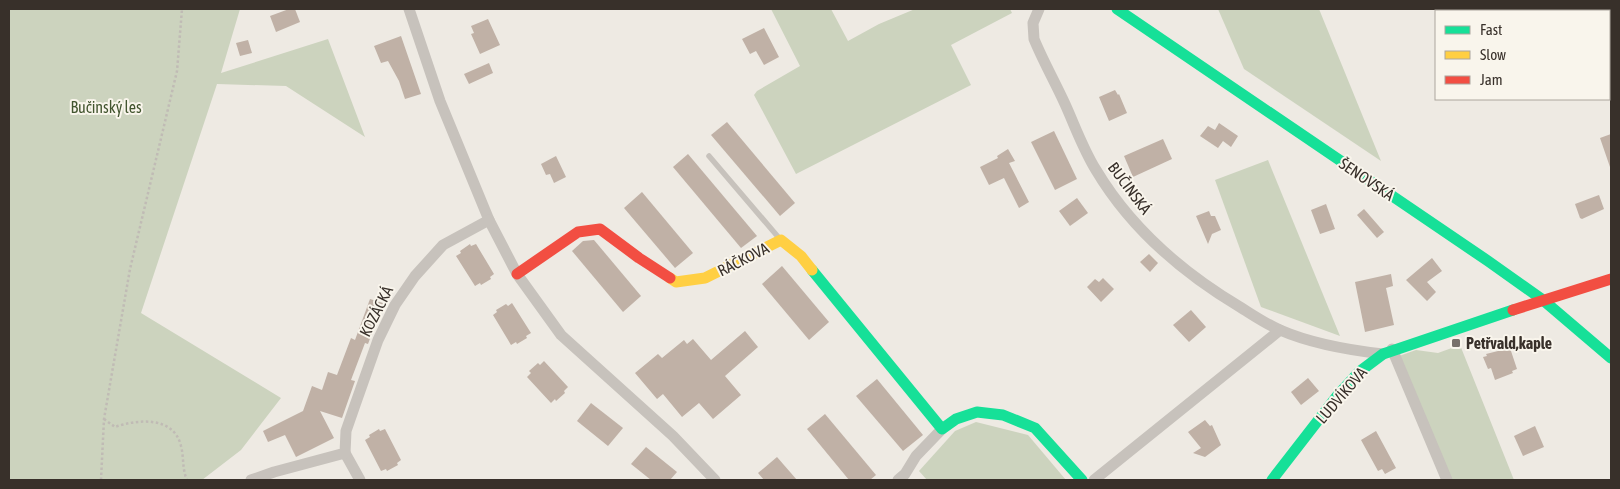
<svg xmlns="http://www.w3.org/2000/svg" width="1620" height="489" font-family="'Asap Condensed',sans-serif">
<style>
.green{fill:#ccd3be}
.building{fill:#c0b1a6}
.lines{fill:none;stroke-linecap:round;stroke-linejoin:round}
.path{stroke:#c0bbb5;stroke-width:2.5;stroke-dasharray:2.5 2.5;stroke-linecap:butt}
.lane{stroke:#c7c2bc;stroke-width:5.5}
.street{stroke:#c7c2bc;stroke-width:11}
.fast{stroke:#16e098;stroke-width:11}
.slow{stroke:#ffcf43;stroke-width:11}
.jam{stroke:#f24e42;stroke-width:11}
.poi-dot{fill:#78716b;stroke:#f9f5ec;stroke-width:2}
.labels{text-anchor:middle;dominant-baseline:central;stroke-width:4;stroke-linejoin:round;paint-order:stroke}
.park-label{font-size:16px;fill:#42552f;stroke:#f9f5ec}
.street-label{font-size:16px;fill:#38302a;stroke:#f9f5ec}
.poi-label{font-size:16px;font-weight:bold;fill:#38302a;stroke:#f9f5ec;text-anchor:start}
</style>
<rect width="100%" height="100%" fill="#eeeae3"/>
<!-- green -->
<g class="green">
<polygon points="9,9 240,9 221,73 328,39 365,137 286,86 217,84 141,313 281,398 241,450 202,480 9,480"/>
<polygon points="771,9 831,9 848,41 879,24 915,9 1010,9 1012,13 951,45 971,85 796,174 754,95 757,91 800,66"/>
<polygon points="1218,9 1319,9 1381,161 1244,69"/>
<polygon points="1268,160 1340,336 1261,307 1215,180"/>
<polygon points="1460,345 1514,480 1449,480 1399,356 1416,350 1438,353"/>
<polygon points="976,422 1028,435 1066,480 927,480 919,471 955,431"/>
</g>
<!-- building -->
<g class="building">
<polygon points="289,9 295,9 300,22 276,32 270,16"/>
<polygon points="488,19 500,45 480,54 471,34 474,33 471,26"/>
<polygon points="764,28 779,57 764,65 756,51 750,54 742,39"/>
<polygon points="401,36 421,94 405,99 399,81 388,61 381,63 374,46"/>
<polygon points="248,40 252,53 240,56 236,43"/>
<polygon points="489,63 493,73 469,84 464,74"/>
<polygon points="1115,90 1118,95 1119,94 1127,113 1109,121 1099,97"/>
<polygon points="727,122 795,203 780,216 711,135"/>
<polygon points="1219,123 1238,136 1231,147 1223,141 1218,148 1200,136 1208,126 1215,130"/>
<polygon points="1054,131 1077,179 1055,190 1031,142"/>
<polygon points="1611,134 1611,166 1610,167 1600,138"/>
<polygon points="1163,139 1172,159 1133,177 1124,156"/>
<polygon points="1008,149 1015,161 1009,163 1029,202 1019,208 1004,178 989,185 980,167 998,158 997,156"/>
<polygon points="688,154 757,236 741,248 673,167"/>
<polygon points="556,156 566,177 554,183 550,174 546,175 541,164"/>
<polygon points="642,192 693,253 675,268 624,208"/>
<polygon points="1599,195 1604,209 1582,219 1580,218 1575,204"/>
<polygon points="1077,198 1088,213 1070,226 1059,211"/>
<polygon points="1326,204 1335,229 1320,234 1311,210"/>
<polygon points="1364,209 1384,232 1377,238 1357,215"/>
<polygon points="1209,211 1211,216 1215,216 1221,230 1212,234 1208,244 1196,216"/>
<polygon points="594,240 641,296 623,312 572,251 583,241"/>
<polygon points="470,244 471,246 476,244 494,274 490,277 491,279 481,285 480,283 475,286 456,256 461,253 460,251"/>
<polygon points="1149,254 1158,263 1150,272 1140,262"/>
<polygon points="1432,258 1442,271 1427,282 1436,292 1427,301 1406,280"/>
<polygon points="782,266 829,322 809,340 762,284"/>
<polygon points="1391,274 1393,286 1386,288 1394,325 1365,332 1355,282"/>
<polygon points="1103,278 1114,289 1101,302 1087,287 1095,279 1099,282"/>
<polygon points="370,299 383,303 368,344 365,343 351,380 355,381 342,418 320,411 334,438 296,457 285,435 268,442 263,431 303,411 312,386 322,390 328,372 337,375 351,338 355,340"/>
<polygon points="512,303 531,333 526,336 527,338 517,344 516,342 511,345 493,315 497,312 496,310 506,304 508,306"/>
<polygon points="1191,310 1206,327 1189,342 1173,325"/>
<polygon points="745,331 758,347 725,376 741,395 713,419 699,403 682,417 663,394 657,399 635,373 658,354 662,358 684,340 687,344 693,339 711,360"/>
<polygon points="1510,348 1517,369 1512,371 1513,373 1495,380 1491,368 1488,369 1483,357 1487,356 1486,354"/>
<polygon points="544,361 568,387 564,391 565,393 556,401 555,399 551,403 527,377 531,373 529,371 538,363 540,365"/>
<polygon points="1308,378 1319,391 1301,405 1291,392"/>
<polygon points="877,379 923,435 903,451 856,396"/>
<polygon points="591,403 623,428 608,446 577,421"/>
<polygon points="825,414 876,475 870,480 849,480 807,429"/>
<polygon points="1205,420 1210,426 1212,425 1221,445 1205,457 1193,453 1201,448 1188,432"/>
<polygon points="1535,426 1544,447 1523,456 1514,436"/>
<polygon points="379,429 380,431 385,429 401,460 397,463 398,465 387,471 386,469 381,471 365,440 370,437 369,435"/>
<polygon points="1376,431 1396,468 1385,474 1382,469 1378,471 1361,440"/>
<polygon points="646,447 677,472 670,480 651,480 631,464"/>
<polygon points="777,457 797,480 764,480 758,473"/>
</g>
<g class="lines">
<!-- path -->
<g class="path">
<path d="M104,419L115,427C138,419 174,416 181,446C184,457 182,469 187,480"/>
<polyline points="101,480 104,419 130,269 177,71 182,9"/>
</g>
<!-- lane -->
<polyline class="lane" points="709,156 779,238"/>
<!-- street -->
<g class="street">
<polyline points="409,9 440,101 489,220 517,274 561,335 673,436 715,480"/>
<path d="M1039,9L1033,23L1034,39C1043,61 1055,82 1065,104C1075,126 1083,149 1096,170C1130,227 1183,273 1240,307C1253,315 1266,324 1280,330C1312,344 1348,350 1383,354"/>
<polyline points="1392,349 1447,480"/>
<polyline points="345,453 360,480"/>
<polyline points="251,480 274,472 345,453 346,431 354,408 378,340 395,305 415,276 443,245 489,220"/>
<polyline points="898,480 905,474 916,456 942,429"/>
<polyline points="1094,480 1280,330"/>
</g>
<!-- fast -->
<g class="fast">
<polyline points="1117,9 1488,261 1543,300 1611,358"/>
<polyline points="812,270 942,429 956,419 977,412 1003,415 1035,428 1082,480"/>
<polyline points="1272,480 1337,396 1359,372 1383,354 1513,310"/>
</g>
<!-- slow -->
<polyline class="slow" points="670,278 676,282 705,278 781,240 801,256 812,270"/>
<!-- jam -->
<g class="jam">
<polyline points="517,274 578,232 600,229 639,258 670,278"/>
<polyline points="1513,310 1611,279"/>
</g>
</g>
<!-- markers -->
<rect class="poi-dot" x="1451" y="338" width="10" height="10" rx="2.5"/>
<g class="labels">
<!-- park labels -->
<g class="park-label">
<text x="106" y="107">Bučinský les</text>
</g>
<!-- street labels -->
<g class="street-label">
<text transform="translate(1367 179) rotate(34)">ŠENOVSKÁ</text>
<text transform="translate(1130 188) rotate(53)">BUČINSKÁ</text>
<text transform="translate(743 259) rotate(-27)">RÁČKOVA</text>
<text transform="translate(376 311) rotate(-63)">KOZÁCKÁ</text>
<text transform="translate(1341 395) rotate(-49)">LUDVÍKOVA</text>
</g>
<!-- poi labels -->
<g class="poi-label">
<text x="1466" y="343">Petřvald,kaple</text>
</g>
</g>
<!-- border -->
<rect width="1620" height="489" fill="none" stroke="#38302a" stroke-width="20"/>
<!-- legend -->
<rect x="1435" y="10" width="175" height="90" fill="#f9f5ec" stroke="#aca69e"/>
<rect x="1445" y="26" width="25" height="8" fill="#16e098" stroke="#aca69e"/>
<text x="1480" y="35" font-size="15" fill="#38302a">Fast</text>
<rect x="1445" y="51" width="25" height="8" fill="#ffcf43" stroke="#aca69e"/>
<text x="1480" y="60" font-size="15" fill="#38302a">Slow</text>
<rect x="1445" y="76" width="25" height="8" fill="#f24e42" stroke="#aca69e"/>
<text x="1480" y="85" font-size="15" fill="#38302a">Jam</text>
</svg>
